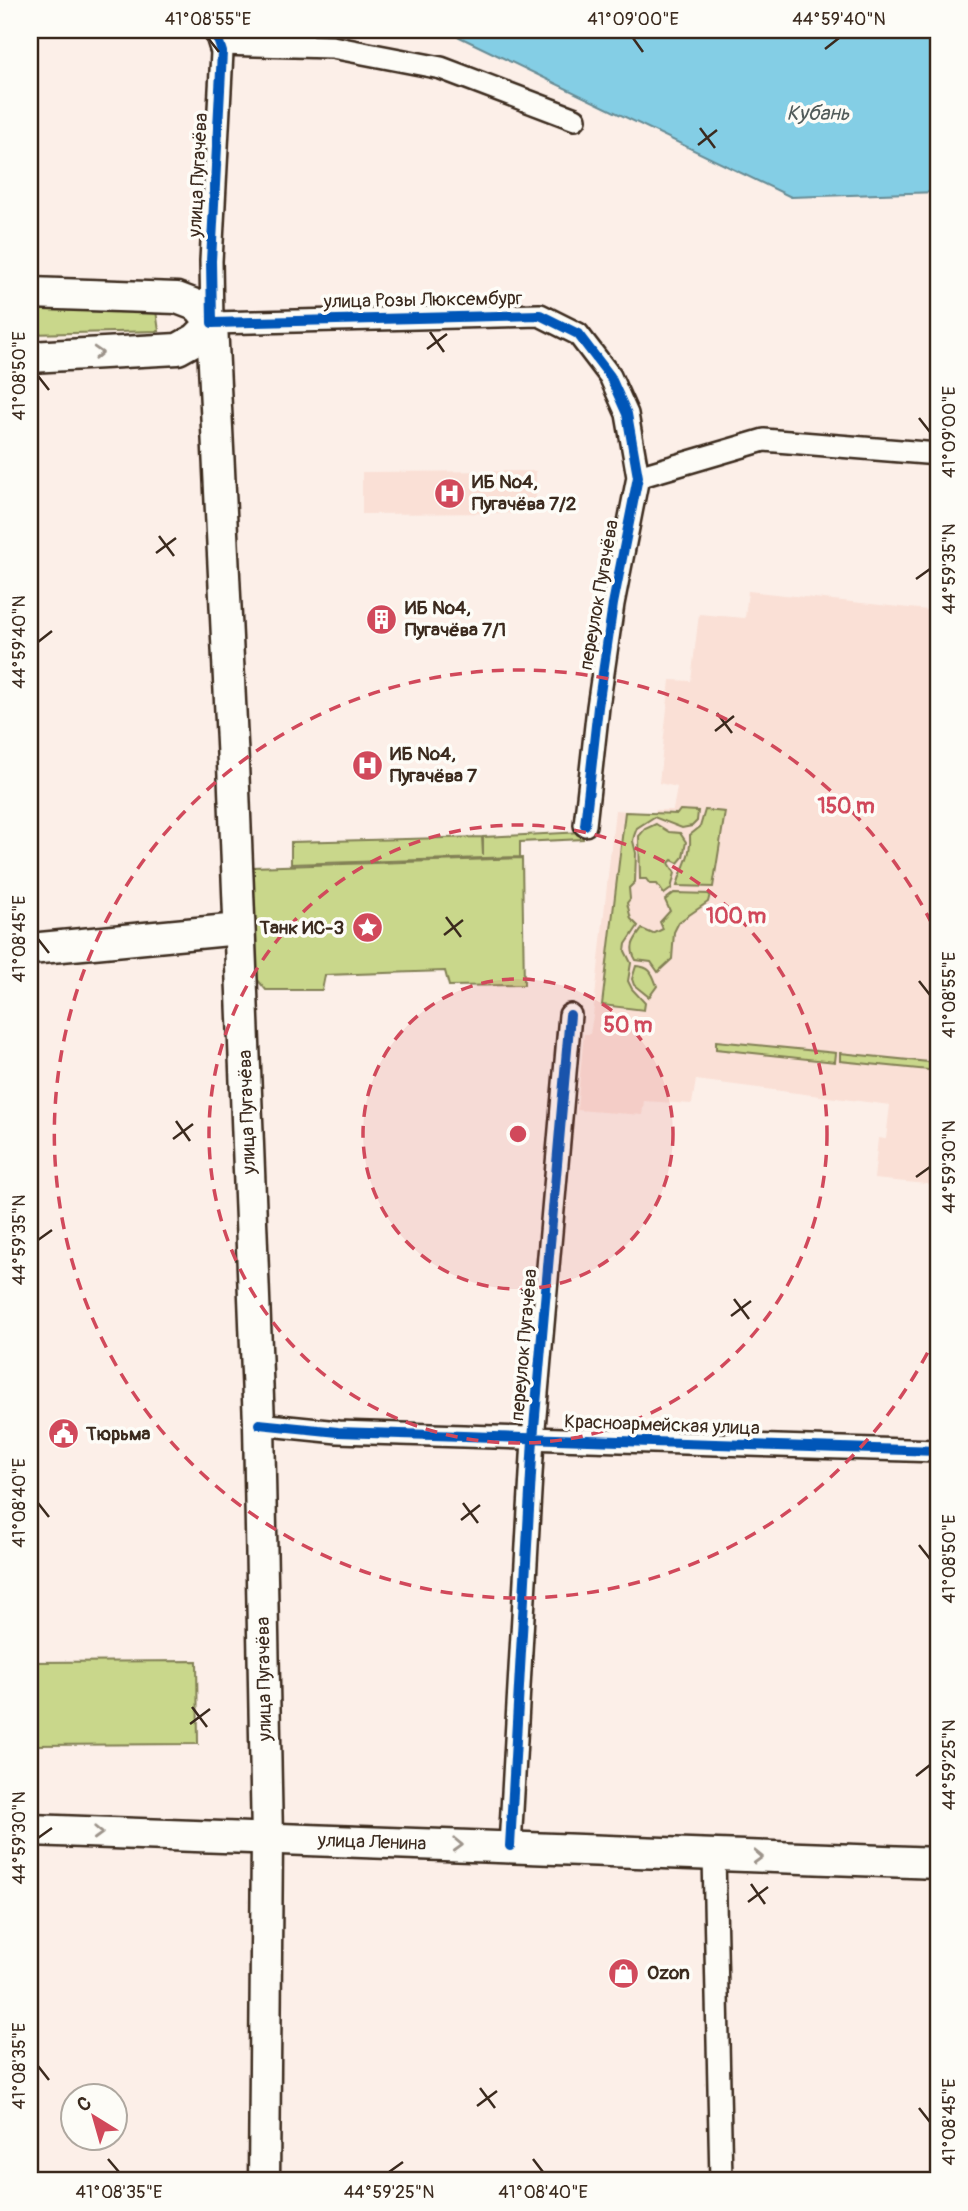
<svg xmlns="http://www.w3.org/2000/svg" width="968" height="2211" font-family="Pangolin,sans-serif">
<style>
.built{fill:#fae0d6}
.green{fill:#c9d78b;stroke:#828054;stroke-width:2}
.water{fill:#84cee5;stroke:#678c95;stroke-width:2}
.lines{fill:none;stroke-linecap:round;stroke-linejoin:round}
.street-casing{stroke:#3b2a1e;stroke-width:26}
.secondary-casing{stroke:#3b2a1e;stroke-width:35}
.street{stroke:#fdfcf7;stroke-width:21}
.secondary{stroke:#fdfcf7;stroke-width:30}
.cycleway-casing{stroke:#fdfcf7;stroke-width:15}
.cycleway{stroke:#0057b8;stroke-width:10}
.oneway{stroke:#9c938a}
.ticks{fill:none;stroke:#3b2a1e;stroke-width:2.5}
.ring{fill:none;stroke:#d1495b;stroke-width:3.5;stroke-dasharray:12 9}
.labels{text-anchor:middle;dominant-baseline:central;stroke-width:7;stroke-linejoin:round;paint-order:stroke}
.street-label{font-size:19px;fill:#3b2a1e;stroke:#fdfcf7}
.poi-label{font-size:19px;font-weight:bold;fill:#3b2a1e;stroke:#fdfcf7;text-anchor:start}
.water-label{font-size:21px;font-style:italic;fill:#515b5a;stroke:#fdfcf7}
.centre{fill:#d1495b;stroke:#fdfcf7;stroke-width:3.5}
.ring-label{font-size:21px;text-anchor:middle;font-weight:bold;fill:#d1495b;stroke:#fdfcf7;stroke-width:7;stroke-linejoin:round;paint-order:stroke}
.neatline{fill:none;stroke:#3b2a1e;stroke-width:2.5}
.ticks-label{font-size:18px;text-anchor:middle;fill:#3b2a1e}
</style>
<rect width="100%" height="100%" fill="#fcefe8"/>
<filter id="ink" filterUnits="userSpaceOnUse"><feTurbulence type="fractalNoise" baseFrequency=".0143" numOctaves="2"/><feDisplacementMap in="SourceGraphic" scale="14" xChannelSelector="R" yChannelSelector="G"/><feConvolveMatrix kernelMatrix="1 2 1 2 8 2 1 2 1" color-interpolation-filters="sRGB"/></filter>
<g filter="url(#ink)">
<!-- built -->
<g class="built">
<polygon points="536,471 536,513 362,514 362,472"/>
<polygon points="748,591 938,611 938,1185 874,1179 878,1138 886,1139 890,1105 696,1080 692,1104 644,1101 642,1115 577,1110 584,1034 590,1034 593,1016 615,810 653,813 656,810 673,810 677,787 659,783 670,680 691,681 699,614 745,618"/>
</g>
<!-- green -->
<g class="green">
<polygon points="30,302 155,304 159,331 30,334"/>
<polygon points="680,810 698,811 697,821 692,826 682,828 654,817 637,828 634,836 633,841 636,853 635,882 629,888 630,899 627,903 631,919 638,926 626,944 625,951 631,963 628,981 632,989 645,1003 644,1010 602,1005 625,812 677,814"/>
<path d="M705,810L725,812L713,887L677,886C682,866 692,856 690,835L700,827Z"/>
<polygon points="656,824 669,832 680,833 686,842 683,857 678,863 672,860 669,863 675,873 671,889 664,894 657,884 650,884 646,879 640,879 639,836 645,829"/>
<polygon points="583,832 583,839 520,842 520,857 291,864 291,842 482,837 483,855 483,837"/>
<polygon points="522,858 524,985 449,986 445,971 325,975 322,990 266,990 257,979 252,867"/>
<path d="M674,893L710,894L708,902L679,922L674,932L672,959L658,972L651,962L636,960C628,947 634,940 642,929L653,934L663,929L660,922L670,911L665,900Z"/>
<path d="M636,966C651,967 652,973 657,986L649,997L634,985L632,979Z"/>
<polygon points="716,1041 836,1053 835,1062 716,1049"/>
<polygon points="840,1053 938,1063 938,1071 840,1061"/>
<polygon points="197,1661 198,1744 30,1745 30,1662"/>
</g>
<!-- water -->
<polygon class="water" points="445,30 938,30 938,192 791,197"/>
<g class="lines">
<defs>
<g id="street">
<polyline points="215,30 222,52 211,261 212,323 540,315 578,334 610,376 627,414 638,477 613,604 598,707 585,825"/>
<polyline points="220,44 332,47 441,68 575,119"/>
<polyline points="638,477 764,440 938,454"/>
<polyline points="259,1424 338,1432 938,1451"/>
<polyline points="510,1846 533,1439 570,1015"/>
<polyline points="714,1855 721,2181"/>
</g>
<g id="secondary">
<polyline points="30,293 177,298 198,306 212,323"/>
<polyline points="212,323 233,764 259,1424 267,1839 264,2181"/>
<polyline points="30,357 178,349 196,339 212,323"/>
<polyline points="30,949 239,929"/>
<polyline points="30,1830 938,1863"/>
</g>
</defs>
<!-- street casing -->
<use href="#street" class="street-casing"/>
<!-- secondary casing -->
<use href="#secondary" class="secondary-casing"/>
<!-- street -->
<use href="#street" class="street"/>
<!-- secondary -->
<use href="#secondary" class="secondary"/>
<defs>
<g id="cycleway">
<polyline points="215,30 222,52 211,261 212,323 540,315 578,334 610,376 627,414 638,477 613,604 598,707 585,825"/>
<polyline points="259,1424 338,1432 938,1451"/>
<polyline points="510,1846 533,1439 570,1015"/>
</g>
</defs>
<!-- cycleway casing -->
<use href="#cycleway" class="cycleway-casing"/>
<!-- cycleway -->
<use href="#cycleway" class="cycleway"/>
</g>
<!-- one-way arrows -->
<defs><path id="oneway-chevron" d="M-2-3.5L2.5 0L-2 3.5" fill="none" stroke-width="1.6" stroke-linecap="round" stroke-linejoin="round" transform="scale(1.75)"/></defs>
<g class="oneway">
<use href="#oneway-chevron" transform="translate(98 353) rotate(-3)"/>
<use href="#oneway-chevron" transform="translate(98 1833) rotate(2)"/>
<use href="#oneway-chevron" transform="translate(458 1845) rotate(2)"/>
<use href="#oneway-chevron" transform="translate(758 1857) rotate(2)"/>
</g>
</g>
<!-- ticks -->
<path class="ticks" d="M208,38L219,52M633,38L643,52M825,49L839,38M700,128L715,148M698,145L717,130M430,332L444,352M427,349L447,334M38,376L49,390M919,418L930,432M159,536L174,556M156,553L176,538M916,579L930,569M38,642L52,631M717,713L732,733M715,731L734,716M446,917L461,937M444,935L463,920M38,939L49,953M919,981L930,995M176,1121L190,1141M173,1139L193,1124M916,1177L930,1167M38,1240L52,1230M734,1299L749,1319M731,1316L751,1301M38,1503L49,1517M463,1503L478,1523M461,1520L480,1505M919,1545L930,1559M192,1707L207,1727M190,1724L210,1709M916,1776L930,1765M38,1838L52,1828M751,1884L765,1904M748,1902L768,1887M38,2066L49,2080M480,2088L495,2108M477,2106L497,2091M919,2108L930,2122M108,2159L119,2172M533,2159L543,2172M389,2172L403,2162"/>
<!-- distance rings -->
<circle cx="518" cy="1134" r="155" fill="#d1495b" fill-opacity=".12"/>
<g class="ring">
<circle cx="518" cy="1134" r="155"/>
<circle cx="518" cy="1134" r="309"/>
<path d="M937 1334A464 464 0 1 1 937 934"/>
</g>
<!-- icons -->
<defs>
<symbol id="hospital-disc" viewBox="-11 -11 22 22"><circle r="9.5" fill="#d1495b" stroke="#fdfcf7"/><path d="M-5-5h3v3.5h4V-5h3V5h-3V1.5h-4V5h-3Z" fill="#fff"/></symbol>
<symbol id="building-disc" viewBox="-11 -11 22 22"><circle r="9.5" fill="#d1495b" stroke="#fdfcf7"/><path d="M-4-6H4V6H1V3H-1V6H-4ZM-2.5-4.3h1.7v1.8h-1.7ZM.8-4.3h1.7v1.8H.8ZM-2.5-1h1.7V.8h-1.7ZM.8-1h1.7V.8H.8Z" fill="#fff"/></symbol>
<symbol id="sight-disc" viewBox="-11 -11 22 22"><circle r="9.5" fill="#d1495b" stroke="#fdfcf7"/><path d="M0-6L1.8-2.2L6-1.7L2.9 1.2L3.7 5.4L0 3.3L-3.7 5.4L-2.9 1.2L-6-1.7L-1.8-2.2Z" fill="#fff"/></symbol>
<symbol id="civic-disc" viewBox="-11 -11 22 22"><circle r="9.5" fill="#d1495b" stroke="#fdfcf7"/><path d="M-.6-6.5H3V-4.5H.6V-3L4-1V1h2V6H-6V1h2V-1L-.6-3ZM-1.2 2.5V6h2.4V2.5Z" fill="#fff"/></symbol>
<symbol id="shop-disc" viewBox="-11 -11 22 22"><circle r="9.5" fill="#d1495b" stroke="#fdfcf7"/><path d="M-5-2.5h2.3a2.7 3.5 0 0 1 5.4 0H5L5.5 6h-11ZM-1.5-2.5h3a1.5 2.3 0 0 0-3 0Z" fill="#fff"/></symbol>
</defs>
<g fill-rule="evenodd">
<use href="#hospital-disc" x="432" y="476" width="35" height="35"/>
<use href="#building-disc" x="364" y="602" width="35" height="35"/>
<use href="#hospital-disc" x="350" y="748" width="35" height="35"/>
<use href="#sight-disc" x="350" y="910" width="35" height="35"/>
<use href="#civic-disc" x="46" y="1416" width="35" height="35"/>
<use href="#shop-disc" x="606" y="1956" width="35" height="35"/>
</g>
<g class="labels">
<!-- street labels -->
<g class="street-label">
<text transform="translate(198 175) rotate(-87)">улица Пугачёва</text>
<text transform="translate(423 300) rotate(-1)">улица Розы Люксембург</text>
<text transform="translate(599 595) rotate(-80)">переулок Пугачёва</text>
<text transform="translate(247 1112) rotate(-92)">улица Пугачёва</text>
<text transform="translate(524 1345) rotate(-85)">переулок Пугачёва</text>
<text transform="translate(662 1425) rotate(2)">Красноармейская улица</text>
<text transform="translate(264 1679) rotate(-91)">улица Пугачёва</text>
<text transform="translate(372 1842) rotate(2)">улица Ленина</text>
</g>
<!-- poi labels -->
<g class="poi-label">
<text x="472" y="482">ИБ №4,<tspan x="472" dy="22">Пугачёва 7/2</tspan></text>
<text x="405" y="608">ИБ №4,<tspan x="405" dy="22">Пугачёва 7/1</tspan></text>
<text x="390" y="754">ИБ №4,<tspan x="390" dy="22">Пугачёва 7</tspan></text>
<text x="344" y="928" text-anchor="end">Танк ИС-3</text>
<text x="86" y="1434">Тюрьма</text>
<text x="647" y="1973">Ozon</text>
</g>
<!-- water labels -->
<g class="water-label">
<text x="818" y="113">Кубань</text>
</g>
</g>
<circle cx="518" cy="1134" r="10" class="centre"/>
<g class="ring-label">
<text x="846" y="813">150 m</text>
<text x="736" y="923">100 m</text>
<text x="628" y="1032">50 m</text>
</g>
<!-- margin -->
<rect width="968" height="2211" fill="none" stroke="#fdfcf7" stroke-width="77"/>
<!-- north arrow -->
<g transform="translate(94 2117) rotate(323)"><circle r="33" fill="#fdfcf7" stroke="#afa8a0" stroke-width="2"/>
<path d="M0-5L12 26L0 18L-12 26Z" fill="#d1495b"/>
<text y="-10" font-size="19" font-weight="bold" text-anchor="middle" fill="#3b2a1e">С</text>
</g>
<rect x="38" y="38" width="892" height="2134" class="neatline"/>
<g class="ticks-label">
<text x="208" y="25">41°08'55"E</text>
<text x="633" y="25">41°09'00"E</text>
<text x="839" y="25">44°59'40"N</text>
<text transform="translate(19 376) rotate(-90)" y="6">41°08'50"E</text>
<text transform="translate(949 432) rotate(-90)" y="6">41°09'00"E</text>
<text transform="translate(949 569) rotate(-90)" y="6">44°59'35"N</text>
<text transform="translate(19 642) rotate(-90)" y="6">44°59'40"N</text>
<text transform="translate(19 939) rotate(-90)" y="6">41°08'45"E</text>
<text transform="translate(949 995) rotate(-90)" y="6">41°08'55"E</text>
<text transform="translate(949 1167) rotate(-90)" y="6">44°59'30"N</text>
<text transform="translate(19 1240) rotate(-90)" y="6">44°59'35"N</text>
<text transform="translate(19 1503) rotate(-90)" y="6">41°08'40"E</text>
<text transform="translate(949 1559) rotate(-90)" y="6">41°08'50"E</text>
<text transform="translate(949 1765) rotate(-90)" y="6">44°59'25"N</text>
<text transform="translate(19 1838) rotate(-90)" y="6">44°59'30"N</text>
<text transform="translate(19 2066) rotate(-90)" y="6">41°08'35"E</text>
<text transform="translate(949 2122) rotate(-90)" y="6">41°08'45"E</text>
<text x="119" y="2198">41°08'35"E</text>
<text x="389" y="2198">44°59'25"N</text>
<text x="543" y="2198">41°08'40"E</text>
</g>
</svg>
